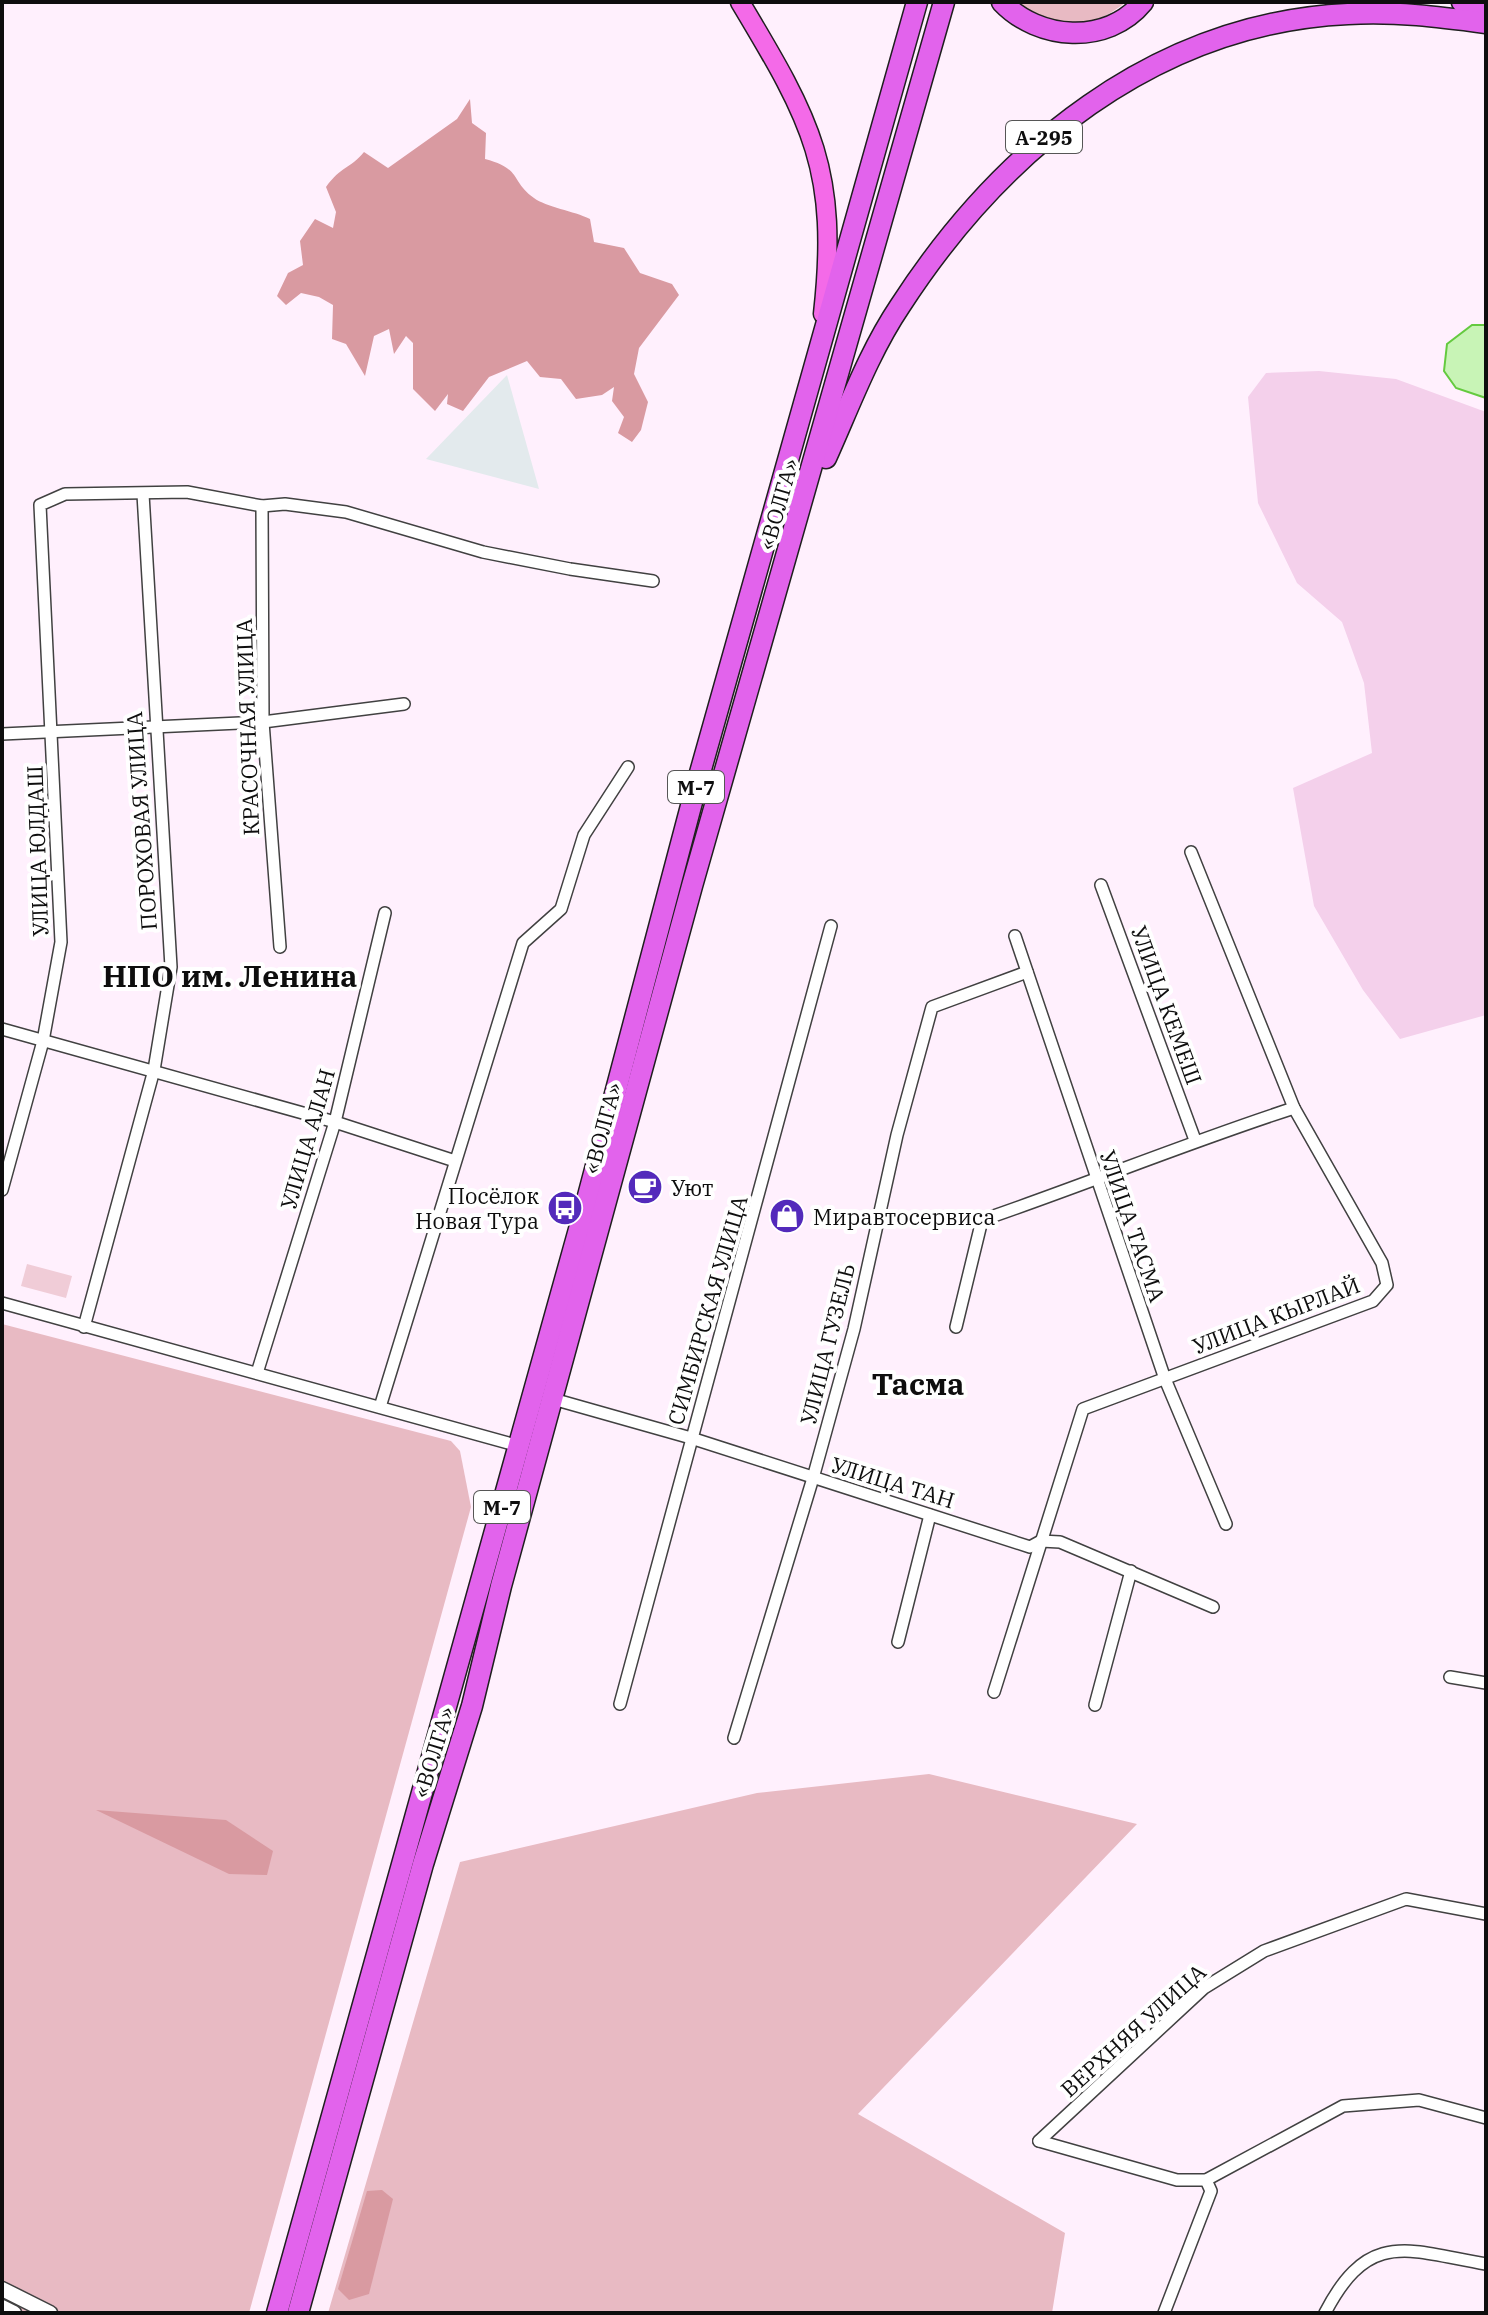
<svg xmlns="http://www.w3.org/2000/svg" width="1488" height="2315" font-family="'IBM Plex Serif',serif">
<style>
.industrial{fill:#e3eaed}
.farmland{fill:#f4d0eb}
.green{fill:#e8bac3}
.forest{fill:#d99aa1}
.pitch{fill:#f0ccd7}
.water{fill:#c8f4b6;stroke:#64ca3f;stroke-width:2}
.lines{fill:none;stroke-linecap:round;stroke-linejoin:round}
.minor-casing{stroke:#414141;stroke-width:14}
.tertiary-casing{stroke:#414141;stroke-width:17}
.primary-casing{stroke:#1f1f1f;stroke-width:21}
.trunk-casing{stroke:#1f1f1f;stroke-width:23}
.minor{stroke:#fff;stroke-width:11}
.tertiary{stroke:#fff;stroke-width:14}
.primary{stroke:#f46ae8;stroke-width:18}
.trunk{stroke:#e263ec;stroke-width:20}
.labels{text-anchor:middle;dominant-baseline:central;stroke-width:8;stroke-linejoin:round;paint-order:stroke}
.shield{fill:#fff;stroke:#565656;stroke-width:2}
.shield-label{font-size:20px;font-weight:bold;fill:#0e0e0e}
.street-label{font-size:22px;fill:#0e0e0e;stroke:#fff}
.poi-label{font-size:22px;fill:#0e0e0e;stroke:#fff;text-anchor:start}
.district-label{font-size:30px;font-weight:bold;fill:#0e0e0e;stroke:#fff}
</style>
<rect width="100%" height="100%" fill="#fff0fd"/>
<!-- industrial -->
<polygon class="industrial" points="507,375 539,489 426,459"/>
<!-- farmland -->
<polygon class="farmland" points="1319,371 1396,379 1486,412 1486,1015 1400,1039 1363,990 1314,906 1293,788 1372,753 1364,683 1342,622 1297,583 1258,503 1248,397 1266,373"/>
<!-- green -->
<g class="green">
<path d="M1013,2H1126C1084,36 1055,24 1013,2Z"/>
<polygon points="2,1324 451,1441 460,1451 471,1507 249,2313 2,2313"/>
<polygon points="929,1774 1137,1824 858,2114 1065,2233 1052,2313 328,2313 460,1862 757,1793"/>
</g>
<!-- forest -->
<g class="forest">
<path d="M470,99L472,123L486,133L485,159C523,169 510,181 534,198C546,207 574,211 590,219L594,242L624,248L640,273L672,284L679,295L639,348L634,374L648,402L641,430L632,442L618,433L624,417L612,401L614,387L602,395L576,399L561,379L540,377L527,361L489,377L463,411L447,404L448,394L435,411L413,389V343L406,336L394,354L389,329L374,336L365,376L346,344L332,339L333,305L319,297L301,293L286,305L277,296L288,273L303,265L300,241L315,219L333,228L336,212L326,187C341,166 350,169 364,152L388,168L457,119Z"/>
<polygon points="96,1810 226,1820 273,1851 267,1875 229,1874"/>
<polygon points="382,2190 393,2199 369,2294 349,2300 338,2289 367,2191"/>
</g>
<!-- pitch -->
<polygon class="pitch" points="27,1264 72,1276 66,1298 21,1286"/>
<!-- water -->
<polygon class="water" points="1472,325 1486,325 1486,398 1456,388 1444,371 1447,344"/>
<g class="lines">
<defs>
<g id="minor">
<polyline points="262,506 263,722 280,947"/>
<polyline points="2,734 263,722 404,704"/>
<polyline points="1101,885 1195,1140"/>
<polyline points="1015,936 1165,1379 1226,1524"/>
<polyline points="2,1029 335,1122 455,1161"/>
<polyline points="2,1190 43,1041 61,942 40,505 65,494 187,492 262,506 285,504 346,512 483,552 570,569 653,581"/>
<polyline points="2,1303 519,1446"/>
<polyline points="84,1327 154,1070 171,967 143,494"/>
<path d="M956,1327L982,1220C1087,1184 1189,1142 1294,1108"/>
<polyline points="257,1373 335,1122 385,913"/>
<polyline points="553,1399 691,1438 1030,1547 1041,1541 1060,1542 1213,1607"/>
<polyline points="380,1407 523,943 561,909 584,835 628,767"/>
<polyline points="898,1642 930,1515"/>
<polyline points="1450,1677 1486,1683"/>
<polyline points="994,1692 1083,1409 1373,1301 1387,1285 1382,1263 1294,1108 1191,852"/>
<polyline points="620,1704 831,926"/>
<polyline points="1095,1705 1131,1571"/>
<polyline points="734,1738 813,1478 854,1329 897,1135 932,1007 1027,972"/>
<polyline points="1039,2141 1204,1988 1264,1951 1406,1899 1486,1914"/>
<polyline points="1039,2141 1177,2180 1206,2180 1343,2106 1419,2100 1486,2118"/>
<polyline points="1164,2313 1211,2191 1206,2180"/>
<path d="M1325,2313C1369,2228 1409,2251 1486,2264"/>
</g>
<g id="tertiary">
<polyline points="2,2289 50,2313"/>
<polyline points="2,2307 14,2313"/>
</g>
<path id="primary" d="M740,2C812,122 839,170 823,314"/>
<g id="trunk">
<path d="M1002,2C1038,40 1107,46 1143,2"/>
<polyline points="1462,2 1486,10"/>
<path d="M826,458C849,407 869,352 900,306C1001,150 1155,23 1348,14C1394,11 1440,17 1486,23"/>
<polyline points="277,2313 583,1215 696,787 917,2"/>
<polyline points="298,2313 423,1864 472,1706 501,1586 692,886 944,2"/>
</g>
</defs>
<!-- minor casing -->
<use href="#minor" class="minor-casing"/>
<!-- tertiary casing -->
<use href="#tertiary" class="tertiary-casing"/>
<!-- primary casing -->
<use href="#primary" class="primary-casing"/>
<!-- trunk casing -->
<use href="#trunk" class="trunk-casing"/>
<!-- minor -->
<use href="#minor" class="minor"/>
<!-- tertiary -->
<use href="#tertiary" class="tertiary"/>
<!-- primary -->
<use href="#primary" class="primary"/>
<!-- trunk -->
<use href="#trunk" class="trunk"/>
</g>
<!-- icons -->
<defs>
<symbol id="cafe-disc" viewBox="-11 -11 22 22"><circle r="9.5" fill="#532abb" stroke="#fff"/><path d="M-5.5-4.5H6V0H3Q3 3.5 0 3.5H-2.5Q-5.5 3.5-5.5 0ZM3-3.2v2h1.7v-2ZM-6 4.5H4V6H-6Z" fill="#fff"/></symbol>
<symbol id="bus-disc" viewBox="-11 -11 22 22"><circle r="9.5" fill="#532abb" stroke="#fff"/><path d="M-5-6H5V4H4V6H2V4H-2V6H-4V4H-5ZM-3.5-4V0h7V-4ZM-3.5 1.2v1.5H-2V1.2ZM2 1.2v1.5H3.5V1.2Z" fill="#fff"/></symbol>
<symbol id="shop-disc" viewBox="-11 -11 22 22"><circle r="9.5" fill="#532abb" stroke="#fff"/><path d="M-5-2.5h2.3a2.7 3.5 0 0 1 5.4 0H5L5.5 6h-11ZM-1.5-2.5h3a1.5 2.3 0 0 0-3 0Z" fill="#fff"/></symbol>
</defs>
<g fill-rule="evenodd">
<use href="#cafe-disc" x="625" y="1167" width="40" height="40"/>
<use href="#bus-disc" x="545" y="1188" width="40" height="40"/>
<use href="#shop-disc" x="767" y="1196" width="40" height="40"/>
</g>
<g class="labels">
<!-- shield labels -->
<g class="shield">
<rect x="1006" y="121" width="76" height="32" rx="6"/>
<rect x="668" y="771" width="56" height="32" rx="6"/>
<rect x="474" y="1491" width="56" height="32" rx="6"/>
</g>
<g class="shield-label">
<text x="1044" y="137">А-295</text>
<text x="696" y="787">М-7</text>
<text x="502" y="1507">М-7</text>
</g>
<!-- street labels -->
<g class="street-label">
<text transform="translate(778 504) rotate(-74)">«ВОЛГА»</text>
<text transform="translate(247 727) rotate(-92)">КРАСОЧНАЯ УЛИЦА</text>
<text transform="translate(141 821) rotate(-94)">ПОРОХОВАЯ УЛИЦА</text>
<text transform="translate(37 851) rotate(-92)">УЛИЦА ЮЛДАШ</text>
<text transform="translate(1167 1005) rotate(70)">УЛИЦА КЕМЕШ</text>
<text transform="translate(602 1128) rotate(-75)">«ВОЛГА»</text>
<text transform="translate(307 1139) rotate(-74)">УЛИЦА АЛАН</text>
<text transform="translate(1133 1226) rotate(71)">УЛИЦА ТАСМА</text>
<text transform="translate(707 1310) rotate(-74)">СИМБИРСКАЯ УЛИЦА</text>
<text transform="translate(1276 1315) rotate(-21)">УЛИЦА КЫРЛАЙ</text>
<text transform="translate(827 1344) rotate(-76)">УЛИЦА ГУЗЕЛЬ</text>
<text transform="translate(893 1482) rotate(17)">УЛИЦА ТАН</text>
<text transform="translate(433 1752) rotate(-73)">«ВОЛГА»</text>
<text transform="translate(1133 2030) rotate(-42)">ВЕРХНЯЯ УЛИЦА</text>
</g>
<!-- poi labels -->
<g class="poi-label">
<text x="671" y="1187">Уют</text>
<text x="539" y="1195" text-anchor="end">Посёлок<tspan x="539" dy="25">Новая Тура</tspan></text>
<text x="813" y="1216">Миравтосервиса</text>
</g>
<!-- district labels -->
<g class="district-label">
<text x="230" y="975">НПО им. Ленина</text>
<text x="918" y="1383">Тасма</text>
</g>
</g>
<!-- border -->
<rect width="1488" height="2315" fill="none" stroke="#0e0e0e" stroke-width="8"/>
</svg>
